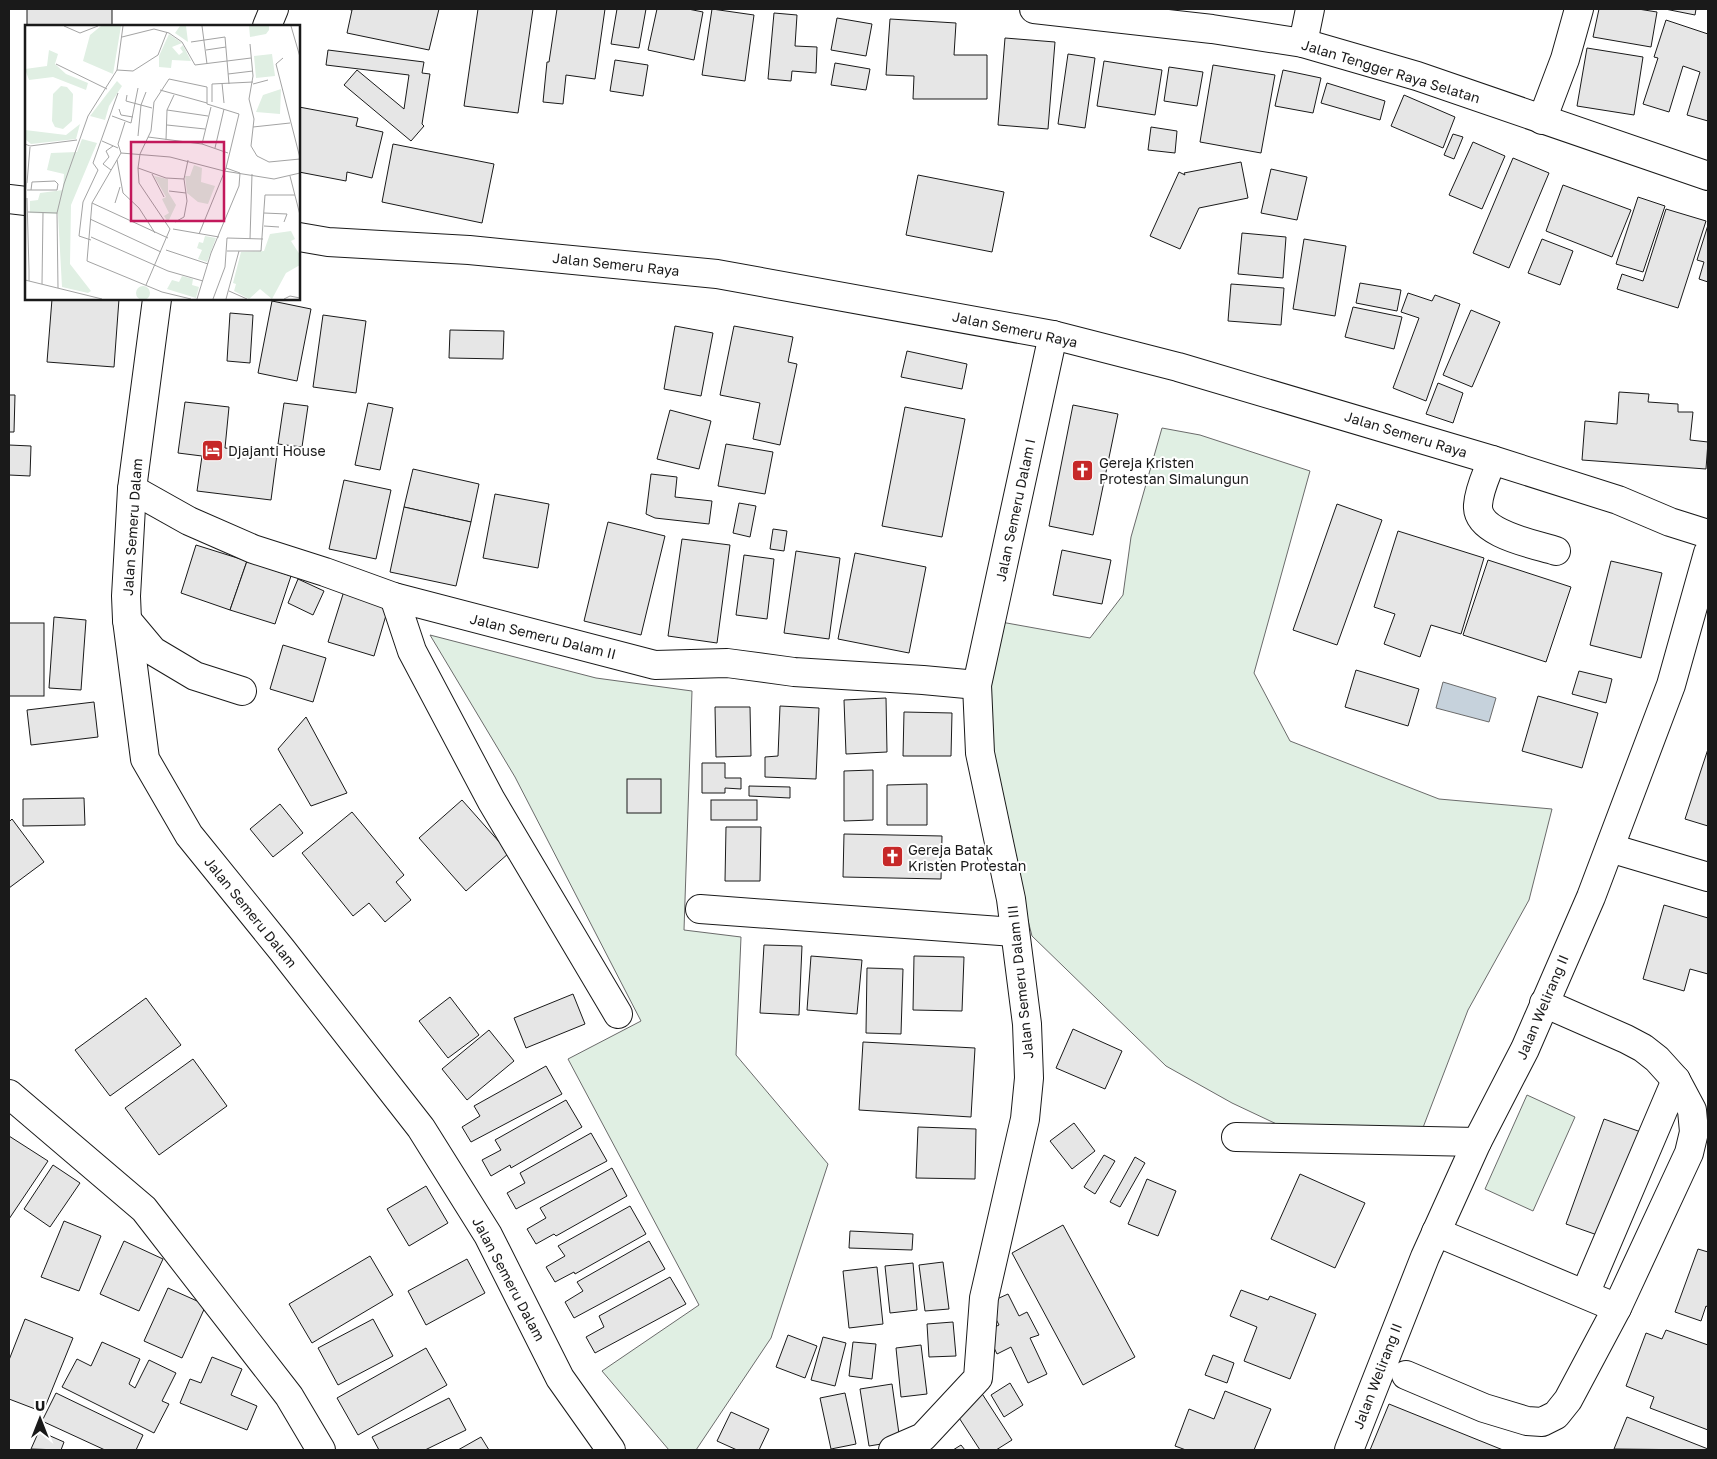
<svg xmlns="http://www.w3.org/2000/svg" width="1717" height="1459" font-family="'Golos Text',sans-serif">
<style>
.green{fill:#e0efe3;stroke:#6a6a6a}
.water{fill:#c6d2dc;stroke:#6a6a6a}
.building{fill:#e6e6e6;stroke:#1a1a1a}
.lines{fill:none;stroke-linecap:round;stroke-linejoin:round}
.minor-casing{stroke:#1a1a1a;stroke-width:30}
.minor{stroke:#fff;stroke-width:28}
.labels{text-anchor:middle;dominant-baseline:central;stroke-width:4;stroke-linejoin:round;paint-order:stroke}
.street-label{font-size:14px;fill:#1a1a1a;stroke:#fff}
.poi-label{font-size:14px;fill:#1a1a1a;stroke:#fff;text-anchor:start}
.inset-road{fill:none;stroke:#a3a3a3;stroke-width:1}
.view{fill:#c2185b;fill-opacity:0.15;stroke:#c2185b;stroke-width:2.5}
.inset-edge{fill:none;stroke:#1a1a1a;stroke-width:2.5}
</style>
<rect width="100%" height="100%" fill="#fff"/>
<!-- green -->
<g class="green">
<polygon points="1162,428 1200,435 1310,471 1254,673 1290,741 1439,799 1552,809 1529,900 1468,1010 1419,1138 1285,1128 1232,1103 1166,1066 1032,936 997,800 983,718 990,620 1090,638 1123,595 1131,537"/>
<polygon points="430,635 596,678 692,691 684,930 741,937 736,1055 828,1164 771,1338 696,1450 669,1450 602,1371 699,1305 568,1059 641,1021 515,777"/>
<polygon points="1527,1095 1575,1117 1533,1211 1485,1189"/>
</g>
<!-- water -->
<polygon class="water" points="1443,682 1496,698 1489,722 1436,708"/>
<!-- building -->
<g class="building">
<rect x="27" y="9" width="85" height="17"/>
<polygon points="347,9 439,9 429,50 347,33 352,10"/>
<polygon points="478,9 533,9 518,113 464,106"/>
<polygon points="557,9 605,9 595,79 566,75 563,104 543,102 547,62 549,62"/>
<polygon points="617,9 646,9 639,48 611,44"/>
<polygon points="657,9 688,9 703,12 694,60 648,50"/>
<polygon points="712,9 754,15 745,81 702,75"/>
<polygon points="1599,9 1638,9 1657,12 1651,47 1593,37"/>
<polygon points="1665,9 1696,9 1695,15"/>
<polygon points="774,13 797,15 795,46 817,47 816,73 792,71 791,81 768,79"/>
<polygon points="837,18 872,24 866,56 831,50"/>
<polygon points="890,19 956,23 954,55 987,55 987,99 913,99 914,76 886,75"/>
<polygon points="1666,20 1708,34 1708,121 1687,115 1700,72 1683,66 1669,112 1643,104 1658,58 1654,57"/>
<polygon points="1005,38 1055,42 1048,129 998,125"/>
<polygon points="1587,48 1643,57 1634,115 1577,106"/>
<polygon points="328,50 424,62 422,73 430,74 422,124 424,126 411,141 344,85 357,70 404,109 409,75 326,65"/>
<polygon points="1068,54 1095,58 1085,128 1058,124"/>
<polygon points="615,60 648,65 643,96 610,91"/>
<polygon points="1104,61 1162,70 1155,115 1097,106"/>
<polygon points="835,63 870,69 866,90 831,85"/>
<polygon points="1213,65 1275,75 1261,153 1200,142"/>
<polygon points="1169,67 1203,72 1197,106 1164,101"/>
<polygon points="1283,70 1321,78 1313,113 1275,106"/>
<polygon points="1327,83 1385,101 1380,120 1321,103"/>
<polygon points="1404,95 1455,117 1443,148 1391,126"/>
<polygon points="299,107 358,118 356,126 383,132 372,178 347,172 346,181 299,172"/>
<polygon points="1151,127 1177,131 1175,153 1148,150"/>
<polygon points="1453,134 1463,137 1454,159 1444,155"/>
<polygon points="1473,142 1505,156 1482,209 1449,195"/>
<polygon points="393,144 494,164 482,223 382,202"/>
<polygon points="1513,158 1549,173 1509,268 1473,253"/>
<polygon points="1241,162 1248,198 1199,208 1180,249 1150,236 1179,172 1185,175 1184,173"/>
<polygon points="1271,169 1307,177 1297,220 1261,213"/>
<polygon points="918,175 1004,192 992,252 906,235"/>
<polygon points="1563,185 1631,210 1612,257 1546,231"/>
<polygon points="1638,197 1665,206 1643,272 1616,264"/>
<polygon points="1666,209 1706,221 1678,308 1617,289 1622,274 1643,281"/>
<polygon points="1708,225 1708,282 1699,279 1704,262 1697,260"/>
<polygon points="1242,233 1286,237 1283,278 1238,274"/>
<polygon points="1304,239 1346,246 1335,316 1293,309"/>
<polygon points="1542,239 1573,251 1560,285 1528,273"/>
<polygon points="1360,283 1401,290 1397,311 1356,303"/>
<polygon points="1231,284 1284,288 1281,325 1228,321"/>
<polygon points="1408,293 1432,301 1435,295 1460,304 1426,401 1393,388 1419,318 1401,312"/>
<polygon points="52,299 119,299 114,367 47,362"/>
<polygon points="272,301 311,309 297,381 258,373"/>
<polygon points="1353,307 1402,317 1394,349 1345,337"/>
<polygon points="1471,310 1500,322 1472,387 1443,375"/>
<polygon points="230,313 253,315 250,363 227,361"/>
<polygon points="323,315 366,321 356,393 313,387"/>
<polygon points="675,326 713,333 701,396 664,389"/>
<polygon points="734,326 793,337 788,362 797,364 780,445 753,439 760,403 720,395"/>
<polygon points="450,330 504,331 503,359 449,358"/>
<polygon points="907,351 967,364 962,389 901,377"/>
<polygon points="1438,383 1463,393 1453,423 1426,414"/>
<polygon points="1619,392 1649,394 1648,402 1678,404 1678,412 1693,412 1690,440 1708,442 1706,469 1582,460 1585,421 1617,424"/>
<polygon points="9,395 15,395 14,432 9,432"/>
<polygon points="185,402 229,407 225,448 277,454 271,500 197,491 202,456 178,453"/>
<polygon points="284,403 308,406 302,447 278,444"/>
<polygon points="368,403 393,408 380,470 355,465"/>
<polygon points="1073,405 1118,414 1093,535 1049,526"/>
<polygon points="905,407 965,419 942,537 882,526"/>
<polygon points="670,410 711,421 699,469 657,459"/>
<polygon points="726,444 773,452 765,494 718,486"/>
<polygon points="9,445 31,446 30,476 9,475"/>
<polygon points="413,469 479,484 471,522 404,507"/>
<polygon points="651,474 677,477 675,497 712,501 709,524 655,518 646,514"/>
<polygon points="344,480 391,490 376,559 329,549"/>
<polygon points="495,494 549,504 538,568 483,558"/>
<polygon points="739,503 756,506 750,537 733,533"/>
<polygon points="1337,504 1382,520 1337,645 1293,630"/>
<polygon points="404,507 471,522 456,586 390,572"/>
<polygon points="608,522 665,536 641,635 584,621"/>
<polygon points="773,529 787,531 784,551 770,549"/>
<polygon points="1398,531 1484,558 1461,634 1431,625 1420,657 1384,644 1395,614 1374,607"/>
<polygon points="682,539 730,545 717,643 668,636"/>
<polygon points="196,545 247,561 230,610 181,593"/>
<polygon points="1062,550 1111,560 1102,604 1053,595"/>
<polygon points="796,551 840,558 829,639 784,633"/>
<polygon points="855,553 926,567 909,653 838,639"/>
<polygon points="744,555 774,559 767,619 736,615"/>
<polygon points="1488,560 1571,587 1546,662 1463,635"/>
<polygon points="247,561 291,576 275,624 230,610"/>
<polygon points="1611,561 1662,573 1641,658 1590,645"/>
<polygon points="298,579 324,591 313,615 288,603"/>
<polygon points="344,591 389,605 374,656 328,642"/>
<polygon points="54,617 86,620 81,690 49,688"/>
<rect x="9" y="623" width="35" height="73"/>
<polygon points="283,645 326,658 313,702 270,689"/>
<polygon points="1356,670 1419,689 1408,726 1345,707"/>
<polygon points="1579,671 1612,679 1606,703 1572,694"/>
<polygon points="1538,696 1598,713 1582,768 1522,751"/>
<polygon points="886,698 887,752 846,754 844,700"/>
<polygon points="94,702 98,737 31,745 27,710"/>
<polygon points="780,706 819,708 816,779 765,777 765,757 778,756"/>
<polygon points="715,707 750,707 751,756 716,757"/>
<polygon points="904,712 952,713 951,756 903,756"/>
<polygon points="306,717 347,793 311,806 278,749"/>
<polygon points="1708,749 1708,826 1685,819"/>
<polygon points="702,763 725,763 725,778 741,778 741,789 725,788 725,793 702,793"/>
<polygon points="873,770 873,820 844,821 844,771"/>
<rect x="627" y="779" width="34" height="34"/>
<polygon points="927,784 927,825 887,825 887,785"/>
<polygon points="749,786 790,787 790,798 749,796"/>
<polygon points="84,798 85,825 23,826 23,799"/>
<polygon points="462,800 509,853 466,891 419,838"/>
<rect x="711" y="800" width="46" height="20"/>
<polygon points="280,804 303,833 273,857 250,829"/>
<polygon points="352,812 404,875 396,882 411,900 385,922 369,903 353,916 302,853"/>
<polygon points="12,819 44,862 9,888 9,822"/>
<polygon points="726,827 761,827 760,881 725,881"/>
<polygon points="844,834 942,836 941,879 843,877"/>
<polygon points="1664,905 1708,918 1708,974 1690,969 1684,991 1643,979"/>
<polygon points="764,945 802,946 799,1015 760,1013"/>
<polygon points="811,956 862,960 857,1014 807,1010"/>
<polygon points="914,956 964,957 962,1011 913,1010"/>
<polygon points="867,968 903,969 901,1034 866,1033"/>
<polygon points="573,994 585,1024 526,1048 514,1018"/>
<polygon points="450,997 479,1035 448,1058 419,1021"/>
<polygon points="146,998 181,1045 110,1096 75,1050"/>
<polygon points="1073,1029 1122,1051 1105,1089 1056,1068"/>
<polygon points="489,1030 514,1061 467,1100 442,1069"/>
<polygon points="863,1042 975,1048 971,1117 859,1110"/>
<polygon points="193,1059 227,1106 159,1155 125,1108"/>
<polygon points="546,1066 562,1094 471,1142 462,1127 480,1116 474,1106"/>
<polygon points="566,1100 582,1127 511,1168 510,1165 491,1176 482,1160 501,1150 495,1140"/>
<polygon points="1604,1119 1641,1132 1603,1237 1566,1224"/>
<polygon points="1074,1123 1095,1151 1072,1169 1050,1141"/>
<polygon points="918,1127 976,1129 975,1179 916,1178"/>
<polygon points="591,1133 607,1161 516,1209 507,1193 525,1183 520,1173"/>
<polygon points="9,1136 48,1161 9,1219"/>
<polygon points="1104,1155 1115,1161 1095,1194 1084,1187"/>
<polygon points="1135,1157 1145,1163 1120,1207 1110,1202"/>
<polygon points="53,1165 80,1183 50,1227 24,1209"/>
<polygon points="612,1168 627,1196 556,1236 554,1234 536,1244 527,1229 546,1218 540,1208"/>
<polygon points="1300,1174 1365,1203 1335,1268 1271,1239"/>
<polygon points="1147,1179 1176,1191 1158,1236 1128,1224"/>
<polygon points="426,1186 448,1223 409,1246 387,1209"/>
<polygon points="630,1206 646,1234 575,1274 574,1272 555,1282 546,1267 565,1256 558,1246"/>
<polygon points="64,1221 101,1236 79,1291 41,1277"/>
<polygon points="1063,1225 1135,1357 1083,1385 1012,1253"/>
<polygon points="850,1231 913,1234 912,1250 849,1248"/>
<polygon points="124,1241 163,1259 139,1311 100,1294"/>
<polygon points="649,1241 665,1269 574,1318 565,1302 583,1291 577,1282"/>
<polygon points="1698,1249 1708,1252 1708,1307 1706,1306 1701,1321 1675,1312"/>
<polygon points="370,1256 393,1295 312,1343 289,1304"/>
<polygon points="467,1259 485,1293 426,1325 408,1291"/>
<polygon points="943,1262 949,1309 925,1311 919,1265"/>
<polygon points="913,1263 917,1310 890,1313 885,1266"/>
<polygon points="877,1267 883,1324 849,1328 843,1271"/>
<polygon points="670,1277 686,1304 595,1353 586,1337 604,1327 599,1316"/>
<polygon points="168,1288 206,1305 182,1358 144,1341"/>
<polygon points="1241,1290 1268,1300 1270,1296 1316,1314 1290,1379 1244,1361 1257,1327 1230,1316"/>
<polygon points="1008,1294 1019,1316 1027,1312 1039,1335 1030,1338 1047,1374 1028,1383 1011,1347 997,1354 986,1331 999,1325 988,1303"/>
<polygon points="25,1319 73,1338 43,1412 9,1399 9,1360"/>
<polygon points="373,1319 393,1356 338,1385 318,1348"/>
<polygon points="953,1322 956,1356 929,1357 927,1324"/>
<polygon points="1666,1330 1708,1345 1708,1430 1650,1408 1654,1397 1626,1386 1646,1333 1662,1339"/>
<polygon points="788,1335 817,1346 805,1378 776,1367"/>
<polygon points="823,1337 846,1343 835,1386 811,1380"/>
<polygon points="102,1342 140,1359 129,1384 135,1388 149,1360 176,1373 162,1401 169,1404 154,1433 62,1387 77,1359 91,1366"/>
<polygon points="853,1342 876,1344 872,1379 849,1376"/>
<polygon points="921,1345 927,1394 901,1397 896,1348"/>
<polygon points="426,1348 447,1385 358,1435 337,1398"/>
<polygon points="1213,1355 1234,1363 1227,1383 1205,1375"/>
<polygon points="212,1357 242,1369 231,1395 257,1406 247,1430 180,1403 190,1379 201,1383"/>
<polygon points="1010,1383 1023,1405 1004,1417 991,1395"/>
<polygon points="892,1384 900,1441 869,1446 860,1389"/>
<polygon points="979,1389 1012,1440 996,1450 980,1450 952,1407"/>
<polygon points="1225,1391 1271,1409 1254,1450 1186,1450 1175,1446 1189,1409 1214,1419"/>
<polygon points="56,1393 143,1435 136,1450 105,1450 42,1421"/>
<polygon points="845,1393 856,1444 831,1449 820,1398"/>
<polygon points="449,1398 466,1430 425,1450 379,1450 372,1437"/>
<polygon points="1389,1404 1503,1450 1370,1450"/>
<polygon points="731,1412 769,1429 759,1450 737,1450 717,1441"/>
<polygon points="1627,1417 1708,1449 1708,1450 1614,1449"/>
<polygon points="39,1431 64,1442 61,1450 31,1449"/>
<polygon points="481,1437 489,1450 458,1450"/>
<polygon points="961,1445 965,1450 953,1450"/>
</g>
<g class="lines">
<defs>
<g id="minor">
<polyline points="1034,9 1212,29 1303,43 1417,76 1708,176"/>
<polyline points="267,26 274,9"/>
<polyline points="1303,43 1310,9"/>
<polyline points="1542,120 1565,59 1579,9"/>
<polyline points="9,199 26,201"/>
<polyline points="299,237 328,242 469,250 717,274 1053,335 1178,367 1492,460 1618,500 1670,522 1708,534"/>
<polyline points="157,299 132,489 126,596 127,620 145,759 189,835 282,950 421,1128 488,1235 560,1378 611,1450"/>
<path d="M1492,460C1487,474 1479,489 1478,505C1476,534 1534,544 1556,551"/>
<polyline points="132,489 189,521 253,549 325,572 394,597 655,665 727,663 794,672 923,680 977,685"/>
<polyline points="394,597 412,651 491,800 618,1014"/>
<polyline points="127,620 153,651 195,676 242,691"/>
<polyline points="1610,848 1708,877"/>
<polyline points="700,909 1014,932"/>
<polyline points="1544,1003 1626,1039 1643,1048 1657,1059 1676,1080 1692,1110 1694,1132 1689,1153 1617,1308"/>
<polyline points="9,1094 144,1209 289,1396 321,1450"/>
<polyline points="1236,1137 1477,1142"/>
<polyline points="1585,1294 1676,1080"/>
<polyline points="1406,1375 1484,1408 1527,1421 1542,1422 1556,1415 1568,1400 1617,1308 1436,1232"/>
<polyline points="893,1450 923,1437 978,1378 984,1298 1025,1119 1029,1078 1027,1024 1011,899 980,753 977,685 1053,335"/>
<polyline points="1349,1450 1425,1257 1477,1142 1525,1049 1591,897 1671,685 1708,553"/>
</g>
</defs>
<!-- minor casing -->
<use href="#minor" class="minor-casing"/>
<!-- minor -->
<use href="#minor" class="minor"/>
</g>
<!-- icons -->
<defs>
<symbol id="hotel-square" viewBox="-11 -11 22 22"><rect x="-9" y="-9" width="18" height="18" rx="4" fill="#c62828" stroke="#fff"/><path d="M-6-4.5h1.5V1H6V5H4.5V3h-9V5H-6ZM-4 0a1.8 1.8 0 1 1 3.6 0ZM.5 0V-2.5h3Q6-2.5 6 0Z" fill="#fff"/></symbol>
<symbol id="church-square" viewBox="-11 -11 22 22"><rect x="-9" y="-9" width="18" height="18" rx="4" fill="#c62828" stroke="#fff"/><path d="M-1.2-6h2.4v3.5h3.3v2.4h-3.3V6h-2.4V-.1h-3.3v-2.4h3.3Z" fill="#fff"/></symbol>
</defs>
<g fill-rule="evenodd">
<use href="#hotel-square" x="200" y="438" width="25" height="25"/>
<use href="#church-square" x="1070" y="458" width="25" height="25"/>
<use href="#church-square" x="880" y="844" width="25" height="25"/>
</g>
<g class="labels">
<!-- street labels -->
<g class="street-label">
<text transform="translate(1391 71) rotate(17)">Jalan Tengger Raya Selatan</text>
<text transform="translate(616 264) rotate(6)">Jalan Semeru Raya</text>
<text transform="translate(1015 329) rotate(12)">Jalan Semeru Raya</text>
<text transform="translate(1406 434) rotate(17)">Jalan Semeru Raya</text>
<text transform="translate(1015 510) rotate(-78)">Jalan Semeru Dalam I</text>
<text transform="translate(132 527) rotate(-86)">Jalan Semeru Dalam</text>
<text transform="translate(543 636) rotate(14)">Jalan Semeru Dalam II</text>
<text transform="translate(251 912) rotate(51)">Jalan Semeru Dalam</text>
<text transform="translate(1020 982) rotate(-96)">Jalan Semeru Dalam III</text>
<text transform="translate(1542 1007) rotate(-67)">Jalan Welirang II</text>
<text transform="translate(509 1279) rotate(62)">Jalan Semeru Dalam</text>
<text transform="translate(1377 1376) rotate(-69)">Jalan Welirang II</text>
</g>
<!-- poi labels -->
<g class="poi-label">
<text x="228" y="450">Djajanti House</text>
<text x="1099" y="462">Gereja Kristen<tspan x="1099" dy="16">Protestan Simalungun</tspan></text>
<text x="908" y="849">Gereja Batak<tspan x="908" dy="16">Kristen Protestan</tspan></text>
</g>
</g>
<!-- overview -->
<g transform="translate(25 25)">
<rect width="275" height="275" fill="#fff"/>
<path d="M76,1H96L88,49L58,36L65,10ZM155,1H161L163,17L150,8ZM224,1H244V5L241,9L225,12ZM144,9L157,18L147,22L154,30L158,27L155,23L158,20L166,36L147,35L146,43L134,42V31ZM24,25L33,29L30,39L41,49L63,58L61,65L28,52L4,55L0,44L22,41ZM247,29L250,51L231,53L229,31ZM92,56L97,61L84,81L80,95L65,91ZM36,61L42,62L48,69L47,96L38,104L30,102L27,96L28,69ZM256,64L255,89L231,87L238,70ZM55,99L51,114L6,119L0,114V105L41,110ZM57,114L72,118L46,180L45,239L66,266L63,268L37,262L33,189L5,188V176L13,175L15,168L38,165L39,149L22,145L26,128L52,127ZM169,140L177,143L176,157L190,161L183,179L173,177L162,168L160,151H165ZM129,151L143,154V167L151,180L143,197L139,191L144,188L137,174L141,172ZM266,206L270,214L266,216L275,230V240L261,248L247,274L235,264L224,274L209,266L211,259L208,258L216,227L239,226L245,209ZM180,211L191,213L182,237L173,234L177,225L172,223L174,217L178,218ZM157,251L168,254L167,260L174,262L171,273L142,264L147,255L154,257ZM111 268a7 7 0 1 1 14 0a7 7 0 1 1-14 0Z" fill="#e0efe3"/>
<path class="inset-road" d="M39,1L55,8L73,1M177,1L182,39M266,1L275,32M97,12L129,4L144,8L157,17L170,40L226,33M166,17L200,12L204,59M225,19L228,51L224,74L229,94L226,121L232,131L244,137L275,134M181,25L201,22M258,33L251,39L275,133M31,39L82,64M92,45L108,46L133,30L142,7M203,49L228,46M197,58L199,78M228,59L243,55M135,65L182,78M102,70L101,76L127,83M187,77V59L228,57M94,84L96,90L108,92M142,85L183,91M87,91L106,98L113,63M142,100L180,104M228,102L265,98M113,111L116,80L121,67M123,112L177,119L203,128M141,115L142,85L149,70M77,116L93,123M0,119L5,121L52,115M177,119L186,82M190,123L199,84M96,128L67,178L62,236L137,267L166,274M96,128L145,132L199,146L249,154L275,148M96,128L93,119L100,97M92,135L98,168L114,183L130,208M113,143L141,153L159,154M86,145L78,139L84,132L81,126L88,121M127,149L139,172M265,151L275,190M2,158L5,122M2,165H32L33,159L30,156L7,157L6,165M144,166L161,168M0,173L1,158M67,178L143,213M90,178L95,162M3,187L32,188M239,188L262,189L259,197M65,194L136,227M150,197L159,192L162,176L159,154L163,135M239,201L254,202M148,204L194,212M66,212L143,246L178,256M225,214L227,149M66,215L54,211L58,177L73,145L68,138L93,68M141,225L183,239M202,226H236L240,170H270M0,255L4,256V245L2,173M4,256L77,274M17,259L18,188M121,260L145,204L114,158L113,143L115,129L126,106L129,77L144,54L182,62V79L214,89L201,143L174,209M33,263L32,188L39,159L63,91L92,45L98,1M204,266L222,274M172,274L186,228L214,161L215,148L201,143M188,274L200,242L202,213L238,214M201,274L214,226M259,274L265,271L275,273"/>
<path class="view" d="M106,117H199V196H106Z"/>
<rect width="275" height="275" class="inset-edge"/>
</g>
<!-- border -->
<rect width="1717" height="1459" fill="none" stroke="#1a1a1a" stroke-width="20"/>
<!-- north arrow -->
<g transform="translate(40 1419)" stroke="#ffffff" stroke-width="4" paint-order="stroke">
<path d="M0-4L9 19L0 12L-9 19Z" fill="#1a1a1a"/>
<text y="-8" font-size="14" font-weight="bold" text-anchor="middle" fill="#1a1a1a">U</text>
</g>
</svg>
